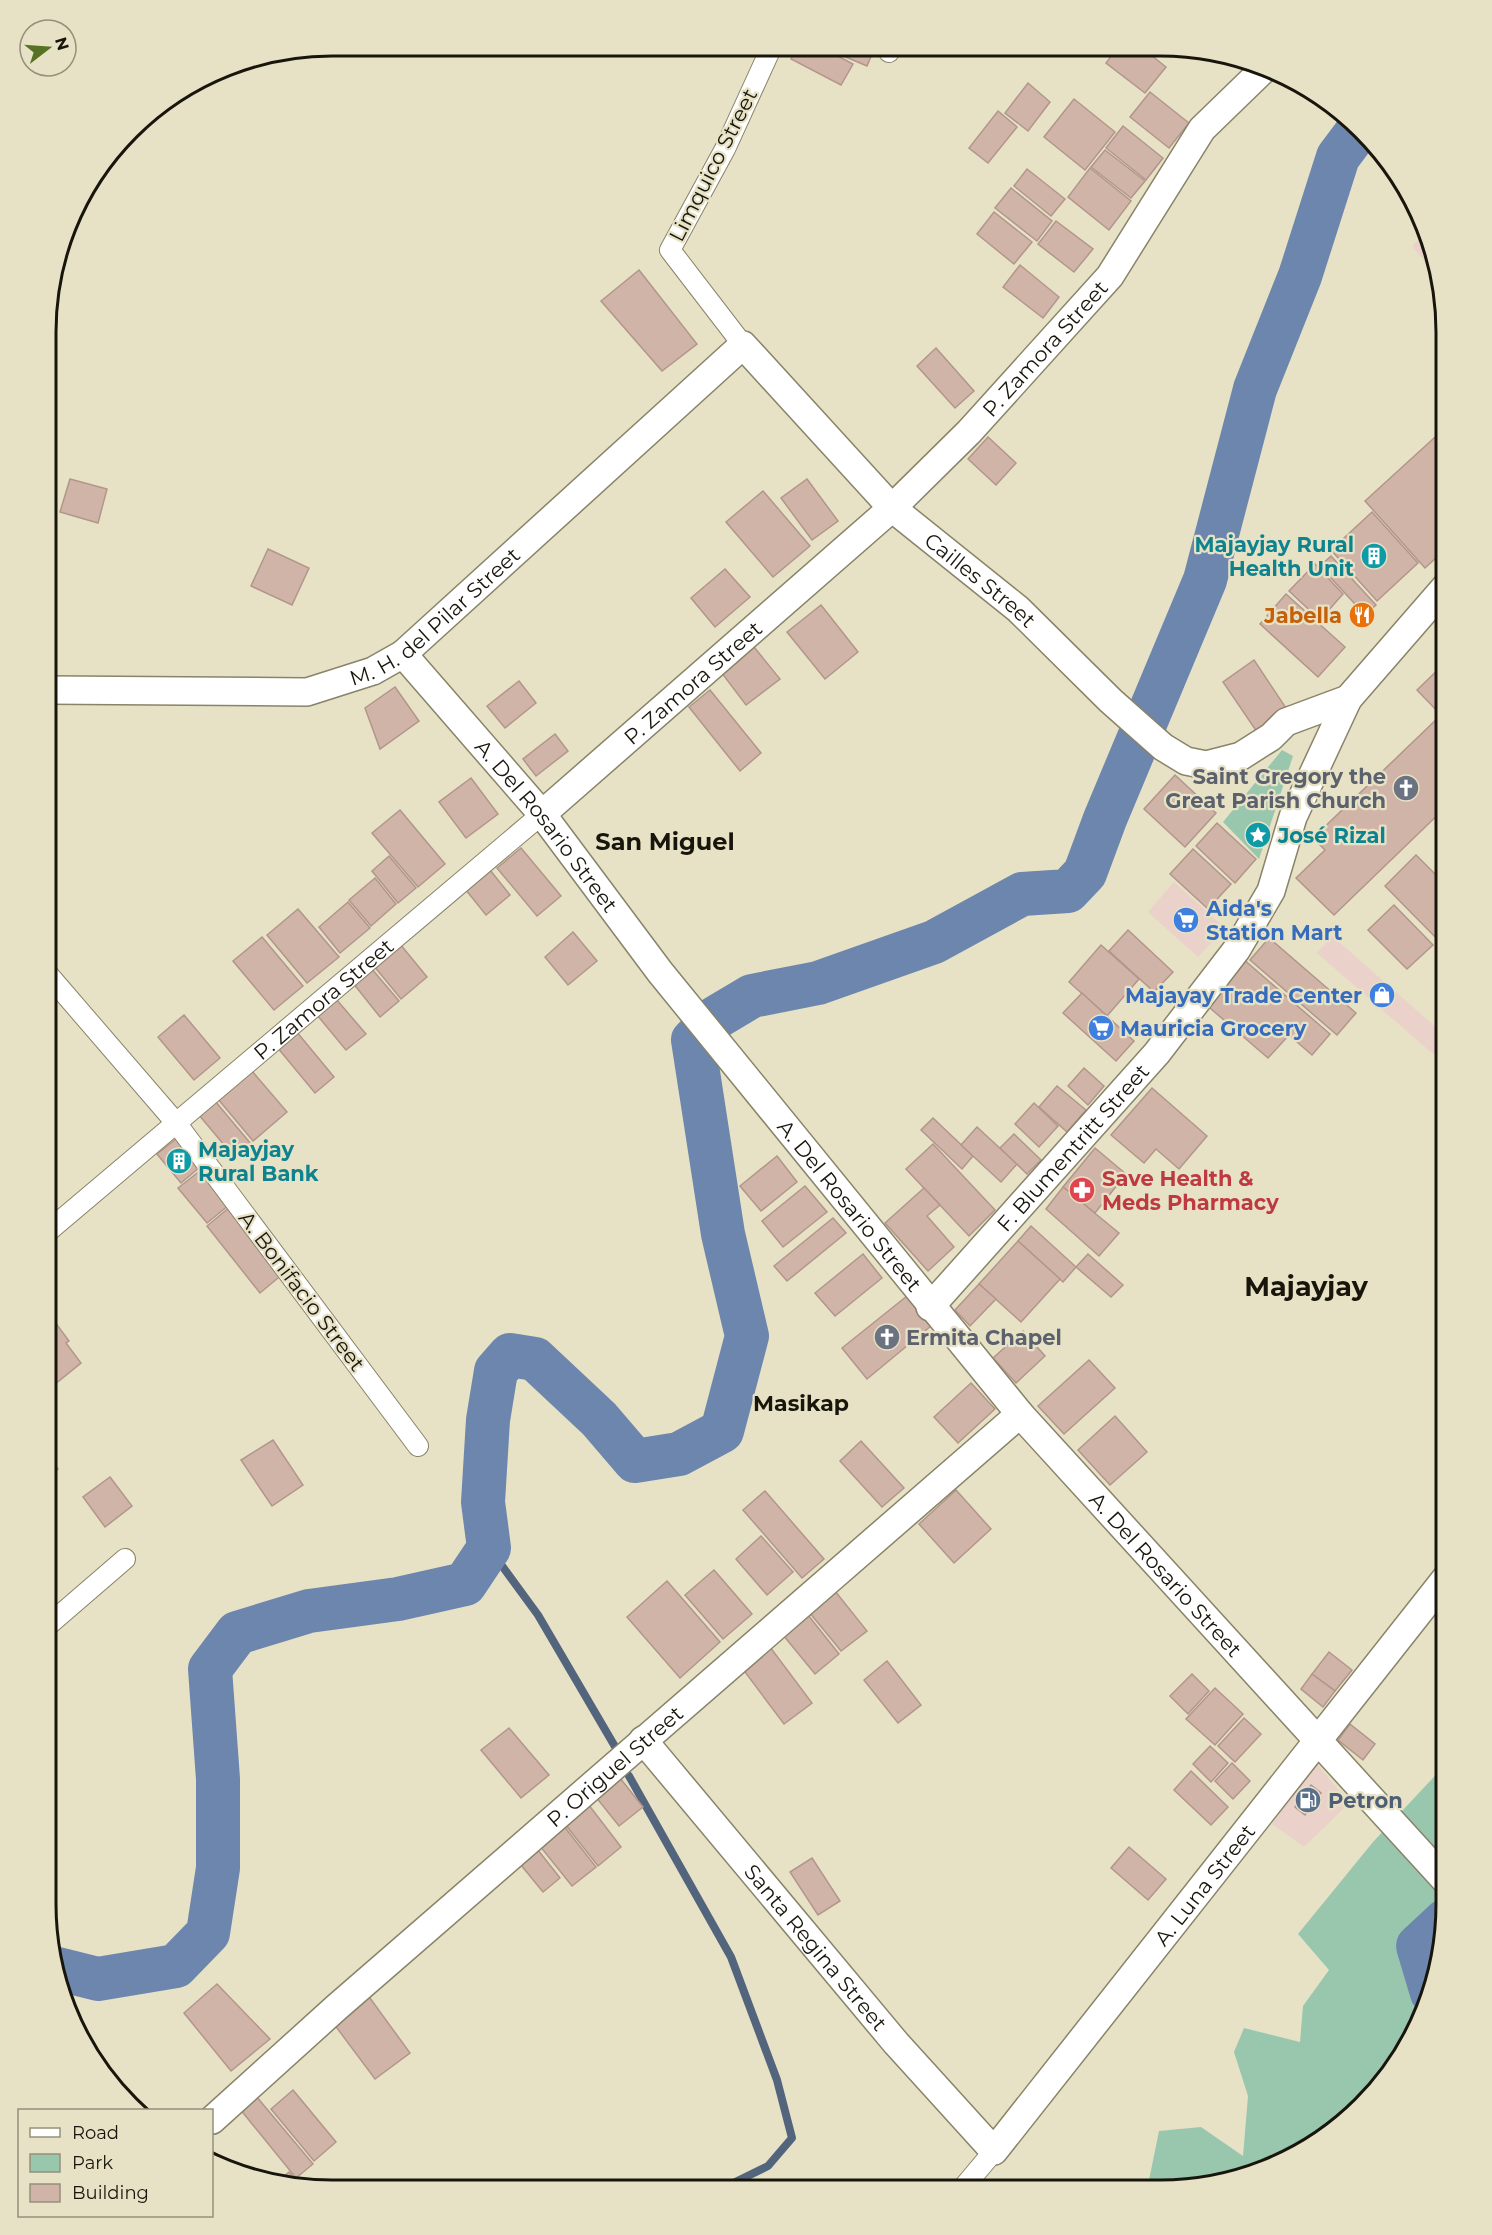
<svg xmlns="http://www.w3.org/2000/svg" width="1492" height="2235" font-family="Montserrat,sans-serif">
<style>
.commercial{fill:#ead1c9}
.green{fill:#98c7ae}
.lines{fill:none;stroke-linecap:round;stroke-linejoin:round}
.stream{stroke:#53647d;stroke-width:8}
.river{stroke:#6c86ae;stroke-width:44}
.building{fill:#d1b4a8;stroke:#b2968b;stroke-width:1.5}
.street-casing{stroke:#888369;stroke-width:22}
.secondary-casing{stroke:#888369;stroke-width:30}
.street{stroke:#fff;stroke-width:20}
.secondary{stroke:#fff;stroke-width:27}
.labels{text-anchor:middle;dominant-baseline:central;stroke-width:4.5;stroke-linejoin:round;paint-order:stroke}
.street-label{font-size:21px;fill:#18160c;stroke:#e7e2c5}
.culture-label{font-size:21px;font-weight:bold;fill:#0d838f;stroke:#e7e2c5;text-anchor:start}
.food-label{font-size:21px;font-weight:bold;fill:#c56008;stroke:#e7e2c5;text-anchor:end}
.worship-label{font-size:21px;font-weight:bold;fill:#5b616d;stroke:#e7e2c5;text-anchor:end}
.shop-label{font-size:21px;font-weight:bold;fill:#366cbe;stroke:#e7e2c5;text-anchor:start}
.health-label{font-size:21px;font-weight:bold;fill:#be3a42;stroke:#e7e2c5;text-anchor:start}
.service-label{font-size:21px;font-weight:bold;fill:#4e5e75;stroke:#e7e2c5;text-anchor:start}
.neighbourhood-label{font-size:22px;font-weight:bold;fill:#18160c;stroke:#e7e2c5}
.quarter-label{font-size:24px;font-weight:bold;fill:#18160c;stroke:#e7e2c5}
.district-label{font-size:27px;font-weight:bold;fill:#18160c;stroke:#e7e2c5}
.rim{fill:none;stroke:#18160c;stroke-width:3}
</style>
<rect width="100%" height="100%" fill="#e7e2c5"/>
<!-- commercial -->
<g class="commercial">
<polygon points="1427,232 1435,274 1412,246"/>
<polygon points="1174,882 1225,928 1198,957 1148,912"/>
<polygon points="1332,936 1447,1037 1433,1054 1317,953"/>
<polygon points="1316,1763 1349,1803 1304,1847 1272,1824"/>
</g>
<!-- green -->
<g class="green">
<polygon points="1282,750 1293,756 1259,859 1223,822"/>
<polygon points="1446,1764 1446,1922 1432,1996 1398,2063 1335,2131 1270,2168 1161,2190 1147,2190 1159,2131 1201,2127 1243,2156 1248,2096 1234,2052 1244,2028 1300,2042 1303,2006 1329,1970 1298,1934 1373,1842"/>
</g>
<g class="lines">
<!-- stream -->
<g class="stream">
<polyline points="489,1548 538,1615 617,1750"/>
<polyline points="629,1776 731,1957 777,2080 792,2138 768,2166 721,2189"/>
</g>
<!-- river -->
<g class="river">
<polyline points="58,1969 98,1979 176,1966 208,1933 218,1868 218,1779 210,1669 237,1633 309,1611 398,1599 465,1584 489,1548 483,1502 488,1420 496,1371 510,1355 535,1359 599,1419 635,1461 679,1454 722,1431 747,1336 723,1234 693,1040 715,1018 752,996 818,983 934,942 1022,894 1068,891 1085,873 1105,819 1205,580 1255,389 1300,276 1338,157 1359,129"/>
<polyline points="1432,1993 1418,1946 1446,1920"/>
</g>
</g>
<!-- building -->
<g class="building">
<polygon points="798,46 819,46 853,64 841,85 791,59"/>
<polygon points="837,46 875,47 867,66 834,52"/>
<polygon points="1118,47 1141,47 1166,67 1145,93 1106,63"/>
<polygon points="1028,83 1050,102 1028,131 1005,113"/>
<polygon points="1150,92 1189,123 1169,148 1130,117"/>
<polygon points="1074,99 1115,132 1085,170 1044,137"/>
<polygon points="998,111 1017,127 988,163 969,148"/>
<polygon points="1123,126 1163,158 1146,180 1106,148"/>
<polygon points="1105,150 1145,181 1131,198 1091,167"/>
<polygon points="1090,168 1131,201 1109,230 1068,197"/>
<polygon points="1027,169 1065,199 1051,216 1014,186"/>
<polygon points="1011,188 1052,221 1037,241 995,208"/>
<polygon points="994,212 1032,242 1014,264 977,234"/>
<polygon points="1056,221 1093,249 1074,272 1038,244"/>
<polygon points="1020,265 1059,297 1043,318 1003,287"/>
<polygon points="639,270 697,344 662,371 601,301"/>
<polygon points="936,348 974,391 955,408 917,366"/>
<polygon points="1445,428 1447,430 1447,548 1425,568 1365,501"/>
<polygon points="988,437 1016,463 996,485 968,459"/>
<polygon points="70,479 107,489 98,523 60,512"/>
<polygon points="807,479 838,521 812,540 781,498"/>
<polygon points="763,491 810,546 773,577 726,522"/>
<polygon points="1372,512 1418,563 1377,601 1331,550"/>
<polygon points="268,549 309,568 292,605 251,586"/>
<polygon points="1331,556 1376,605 1365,615 1320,566"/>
<polygon points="1315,564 1343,594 1320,620 1289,591"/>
<polygon points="725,569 750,597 715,627 691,598"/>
<polygon points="1286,594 1345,647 1318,677 1260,624"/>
<polygon points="821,605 858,652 825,679 787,632"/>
<polygon points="754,647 780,679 746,705 721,672"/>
<polygon points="1254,660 1288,711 1257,732 1223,682"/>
<polygon points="1447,661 1447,806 1334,915 1296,878 1325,850 1313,838 1441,715 1417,690"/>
<polygon points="519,681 536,703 505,728 487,706"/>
<polygon points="395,687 419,721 380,749 365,708"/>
<polygon points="710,690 761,753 740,771 689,707"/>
<polygon points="555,734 568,751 536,776 523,759"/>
<polygon points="1175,775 1216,813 1185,847 1144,809"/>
<polygon points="471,778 498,814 466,838 439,802"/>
<polygon points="400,810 445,864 418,887 372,833"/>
<polygon points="1217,823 1256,859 1235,883 1196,846"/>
<polygon points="521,848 561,896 537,916 497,868"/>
<polygon points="1193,849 1231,884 1208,909 1170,874"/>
<polygon points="1416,855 1447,886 1447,941 1443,945 1385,886"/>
<polygon points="389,856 416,888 398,903 372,871"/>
<polygon points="490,870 510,895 486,915 466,890"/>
<polygon points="375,878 396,904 371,926 349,900"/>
<polygon points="348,902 370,928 340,953 319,927"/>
<polygon points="1394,905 1433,945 1407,969 1368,930"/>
<polygon points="298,909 339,957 307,983 267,935"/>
<polygon points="1128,930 1173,972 1154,992 1109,951"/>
<polygon points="573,932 597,961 568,985 545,957"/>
<polygon points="262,937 303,986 274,1010 233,961"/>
<polygon points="1269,938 1356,1013 1337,1035 1250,960"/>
<polygon points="400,944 427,977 401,999 374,966"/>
<polygon points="1101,945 1139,979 1107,1016 1069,982"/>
<polygon points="1242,958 1330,1034 1312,1055 1289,1035 1268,1058 1203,1002"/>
<polygon points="371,968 399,1001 380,1017 353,983"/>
<polygon points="1082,993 1134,1041 1116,1061 1063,1013"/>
<polygon points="336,999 366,1034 346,1050 317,1015"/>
<polygon points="184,1015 220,1058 194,1080 158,1037"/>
<polygon points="296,1031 334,1077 315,1093 277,1047"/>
<polygon points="1084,1068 1104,1086 1088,1105 1068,1086"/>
<polygon points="252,1071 287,1112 253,1141 218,1099"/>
<polygon points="1057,1086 1086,1110 1067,1132 1039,1107"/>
<polygon points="1152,1088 1207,1136 1179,1169 1156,1149 1144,1163 1111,1135"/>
<polygon points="215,1101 251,1144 235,1158 199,1115"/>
<polygon points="1034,1103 1058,1126 1039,1147 1015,1124"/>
<polygon points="933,1118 973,1156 962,1169 921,1130"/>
<polygon points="977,1127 1017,1164 1001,1182 961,1145"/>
<polygon points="1014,1134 1041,1160 1027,1174 1000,1148"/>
<polygon points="176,1139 200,1167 181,1183 157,1154"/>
<polygon points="933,1144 995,1210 969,1236 906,1169"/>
<polygon points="1095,1148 1126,1174 1095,1213 1063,1187"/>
<polygon points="777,1156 797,1182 761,1211 740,1186"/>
<polygon points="201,1170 229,1205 207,1223 178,1188"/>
<polygon points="805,1186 827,1212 783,1247 762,1221"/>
<polygon points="1063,1187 1119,1233 1099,1256 1046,1209"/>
<polygon points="924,1188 940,1205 927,1216 954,1247 928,1271 885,1223"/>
<polygon points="231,1206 284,1273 260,1293 207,1226"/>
<polygon points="833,1218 846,1233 787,1281 774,1266"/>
<polygon points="1031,1226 1076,1267 1063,1282 1018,1241"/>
<polygon points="1018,1241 1060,1279 1021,1322 979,1284"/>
<polygon points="863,1254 882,1278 835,1316 815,1293"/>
<polygon points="1088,1254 1123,1285 1111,1297 1076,1267"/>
<polygon points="979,1284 996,1299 970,1326 955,1310"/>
<polygon points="907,1296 931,1326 867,1379 842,1348"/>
<polygon points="46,1310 69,1341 66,1343 81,1363 54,1385 46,1375"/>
<polygon points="1023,1331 1045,1356 1016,1383 993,1358"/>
<polygon points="1089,1360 1115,1388 1064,1434 1038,1406"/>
<polygon points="971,1383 995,1409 958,1443 934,1417"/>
<polygon points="1115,1416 1147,1452 1110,1485 1078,1450"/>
<polygon points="273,1440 303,1485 272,1506 241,1460"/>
<polygon points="861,1441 904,1488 882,1507 840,1461"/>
<polygon points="46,1452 58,1469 46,1477"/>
<polygon points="110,1477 132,1506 105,1527 83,1497"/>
<polygon points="956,1490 991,1529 954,1563 919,1524"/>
<polygon points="765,1491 824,1559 802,1578 743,1510"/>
<polygon points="761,1536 793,1572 767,1595 736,1559"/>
<polygon points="714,1570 752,1614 723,1639 685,1595"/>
<polygon points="667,1581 720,1642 680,1678 627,1617"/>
<polygon points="831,1586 867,1631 841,1651 805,1607"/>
<polygon points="804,1610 839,1654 815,1674 779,1630"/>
<polygon points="767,1643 812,1703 784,1724 739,1664"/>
<polygon points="1329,1652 1352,1670 1335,1691 1312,1674"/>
<polygon points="887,1661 921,1705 898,1723 864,1680"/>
<polygon points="1192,1674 1209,1691 1188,1714 1170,1696"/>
<polygon points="1312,1674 1335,1691 1323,1707 1301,1689"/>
<polygon points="1215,1688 1243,1714 1215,1745 1186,1719"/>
<polygon points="1244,1718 1261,1734 1235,1762 1218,1746"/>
<polygon points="1350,1724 1375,1744 1363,1760 1338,1740"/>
<polygon points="509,1728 549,1775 521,1798 481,1750"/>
<polygon points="1210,1746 1228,1763 1211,1782 1193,1764"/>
<polygon points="1232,1763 1250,1781 1233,1799 1215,1781"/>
<polygon points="1191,1771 1228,1807 1211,1825 1174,1790"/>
<polygon points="616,1773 643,1807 619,1826 592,1792"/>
<polygon points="1311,1785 1321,1793 1305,1815 1295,1807"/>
<polygon points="585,1800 621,1847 598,1866 561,1819"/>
<polygon points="560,1821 596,1867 572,1886 535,1840"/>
<polygon points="534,1845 560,1878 543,1892 516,1859"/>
<polygon points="1129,1847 1166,1879 1148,1900 1111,1868"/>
<polygon points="812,1858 840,1901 818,1915 790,1872"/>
<polygon points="217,1984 270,2039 231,2071 184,2013"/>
<polygon points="367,1994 410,2053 375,2079 331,2020"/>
<polygon points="293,2090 336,2142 314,2161 271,2109"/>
<polygon points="256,2096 313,2164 296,2178 240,2109"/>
<polygon points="289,2172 302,2188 276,2183"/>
</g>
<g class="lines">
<defs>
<g id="street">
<polyline points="889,52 891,47"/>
<polyline points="743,345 670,250 725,149 772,46"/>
<polyline points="46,972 177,1124 418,1446"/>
<path id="s1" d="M46,1233L542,814"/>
<polyline points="45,1628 125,1559"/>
<polyline points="962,2189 994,2151"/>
</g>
<g id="secondary">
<path id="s2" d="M403,654L542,814L660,972L1020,1414L1446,1881"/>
<path id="s3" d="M47,690L307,692L373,671L403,654L743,345L892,508L1018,609L1111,701L1163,747L1186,761L1206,765L1241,756L1271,737L1286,722L1348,699"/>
<path id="s4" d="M542,814L892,508L969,432L1110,276L1202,129L1267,66"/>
<path id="s5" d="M930,1307L1157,1053L1237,949L1271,891L1293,817L1348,699L1447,585"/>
<path id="s6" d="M643,1740L896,2043L994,2151L1446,1578"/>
<path id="s7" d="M212,2120L337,2007L1020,1414"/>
</g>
</defs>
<!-- street casing -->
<use href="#street" class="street-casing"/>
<!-- secondary casing -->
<use href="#secondary" class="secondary-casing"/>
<!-- street -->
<use href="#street" class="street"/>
<!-- secondary -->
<use href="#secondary" class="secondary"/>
</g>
<!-- icons -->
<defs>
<symbol id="building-disc" viewBox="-11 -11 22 22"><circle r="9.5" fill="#0f9aa8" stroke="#e7e2c5"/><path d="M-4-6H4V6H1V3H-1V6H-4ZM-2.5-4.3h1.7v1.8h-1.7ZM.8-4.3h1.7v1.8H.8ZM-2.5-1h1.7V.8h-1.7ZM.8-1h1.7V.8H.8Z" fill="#fff"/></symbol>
<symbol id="restaurant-disc" viewBox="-11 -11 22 22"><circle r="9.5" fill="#e8710a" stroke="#e7e2c5"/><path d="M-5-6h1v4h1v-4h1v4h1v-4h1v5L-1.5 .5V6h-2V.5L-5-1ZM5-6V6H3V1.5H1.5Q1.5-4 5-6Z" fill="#fff"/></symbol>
<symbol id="church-disc" viewBox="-11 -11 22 22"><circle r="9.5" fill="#6b7280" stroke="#e7e2c5"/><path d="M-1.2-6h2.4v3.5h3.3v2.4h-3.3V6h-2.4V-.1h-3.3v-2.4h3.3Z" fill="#fff"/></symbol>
<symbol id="sight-disc" viewBox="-11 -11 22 22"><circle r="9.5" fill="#0f9aa8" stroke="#e7e2c5"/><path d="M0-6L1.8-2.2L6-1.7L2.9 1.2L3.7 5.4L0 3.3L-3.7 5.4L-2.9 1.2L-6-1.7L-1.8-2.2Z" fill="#fff"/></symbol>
<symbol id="supermarket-disc" viewBox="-11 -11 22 22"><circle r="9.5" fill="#3f7fe0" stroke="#e7e2c5"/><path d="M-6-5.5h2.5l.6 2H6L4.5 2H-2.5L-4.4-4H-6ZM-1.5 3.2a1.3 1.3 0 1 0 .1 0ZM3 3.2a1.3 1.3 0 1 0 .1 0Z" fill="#fff"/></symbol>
<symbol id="shop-disc" viewBox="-11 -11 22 22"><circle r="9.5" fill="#3f7fe0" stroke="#e7e2c5"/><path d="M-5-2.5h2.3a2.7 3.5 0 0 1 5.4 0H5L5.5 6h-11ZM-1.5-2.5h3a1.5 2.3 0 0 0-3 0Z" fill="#fff"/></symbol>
<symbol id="pharmacy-disc" viewBox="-11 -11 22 22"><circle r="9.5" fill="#e0444e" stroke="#e7e2c5"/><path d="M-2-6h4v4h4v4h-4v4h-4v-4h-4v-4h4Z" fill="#fff"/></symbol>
<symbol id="fuel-disc" viewBox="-11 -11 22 22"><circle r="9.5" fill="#5c6f8a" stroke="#e7e2c5"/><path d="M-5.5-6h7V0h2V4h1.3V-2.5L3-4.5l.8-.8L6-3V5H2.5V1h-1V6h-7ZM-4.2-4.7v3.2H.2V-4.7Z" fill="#fff"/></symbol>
</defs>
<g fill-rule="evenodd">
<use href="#building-disc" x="1359" y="541" width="30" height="30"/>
<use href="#restaurant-disc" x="1347" y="600" width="30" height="30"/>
<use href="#church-disc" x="1391" y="773" width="30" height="30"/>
<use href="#sight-disc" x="1243" y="820" width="30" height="30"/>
<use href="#supermarket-disc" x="1171" y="905" width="30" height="30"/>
<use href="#shop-disc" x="1367" y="980" width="30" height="30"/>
<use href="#supermarket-disc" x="1086" y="1013" width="30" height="30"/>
<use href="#building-disc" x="164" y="1146" width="30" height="30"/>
<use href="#pharmacy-disc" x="1067" y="1175" width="30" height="30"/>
<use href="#church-disc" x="872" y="1322" width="30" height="30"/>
<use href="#fuel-disc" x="1293" y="1785" width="30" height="30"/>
</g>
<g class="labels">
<!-- street labels -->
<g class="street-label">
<text transform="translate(713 165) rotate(-63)">Limquico Street</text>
<text stroke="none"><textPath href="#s4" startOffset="686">P. Zamora Street</textPath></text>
<text stroke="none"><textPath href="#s3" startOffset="1158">Cailles Street</textPath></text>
<text stroke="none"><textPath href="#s3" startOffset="411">M. H. del Pilar Street</textPath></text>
<text stroke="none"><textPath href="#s4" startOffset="200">P. Zamora Street</textPath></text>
<text stroke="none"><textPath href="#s2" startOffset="224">A. Del Rosario Street</textPath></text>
<text stroke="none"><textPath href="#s1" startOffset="363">P. Zamora Street</textPath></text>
<text stroke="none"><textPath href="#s5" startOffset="214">F. Blumentritt Street</textPath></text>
<text stroke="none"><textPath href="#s2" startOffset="710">A. Del Rosario Street</textPath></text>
<text transform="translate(302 1291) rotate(53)">A. Bonifacio Street</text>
<text stroke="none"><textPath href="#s2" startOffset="1196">A. Del Rosario Street</textPath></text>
<text stroke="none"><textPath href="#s7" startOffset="536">P. Origuel Street</textPath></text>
<text stroke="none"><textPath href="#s6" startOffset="880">A. Luna Street</textPath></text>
<text stroke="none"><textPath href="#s6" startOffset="270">Santa Regina Street</textPath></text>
</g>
<!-- culture labels -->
<g class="culture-label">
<text x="1354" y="544" text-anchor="end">Majayjay Rural<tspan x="1354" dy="24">Health Unit</tspan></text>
<text x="1278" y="835">José Rizal</text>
<text x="198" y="1149">Majayjay<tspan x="198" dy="24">Rural Bank</tspan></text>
</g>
<!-- food labels -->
<g class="food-label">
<text x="1342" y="615">Jabella</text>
</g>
<!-- worship labels -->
<g class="worship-label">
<text x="1386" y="776">Saint Gregory the<tspan x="1386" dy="24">Great Parish Church</tspan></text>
<text x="906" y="1337" text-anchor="start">Ermita Chapel</text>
</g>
<!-- shop labels -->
<g class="shop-label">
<text x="1206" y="908">Aida's<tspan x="1206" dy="24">Station Mart</tspan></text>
<text x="1362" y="995" text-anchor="end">Majayay Trade Center</text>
<text x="1120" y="1028">Mauricia Grocery</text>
</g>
<!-- health labels -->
<g class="health-label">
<text x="1102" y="1178">Save Health &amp;<tspan x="1102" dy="24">Meds Pharmacy</tspan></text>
</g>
<!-- service labels -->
<g class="service-label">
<text x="1328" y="1800">Petron</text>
</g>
<!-- neighbourhood labels -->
<g class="neighbourhood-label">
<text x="801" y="1403">Masikap</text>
</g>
<!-- quarter labels -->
<g class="quarter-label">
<text x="665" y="841">San Miguel</text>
</g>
<!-- district labels -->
<g class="district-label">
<text x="1306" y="1286">Majayjay</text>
</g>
</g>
<!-- crop -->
<path d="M0 0H1492V2235H0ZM332 56H1160A276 276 0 0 1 1436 332V1904A276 276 0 0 1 1160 2180H332A276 276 0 0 1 56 1904V332A276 276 0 0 1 332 56Z" fill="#e7e2c5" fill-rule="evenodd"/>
<path class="rim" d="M332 56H1160A276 276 0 0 1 1436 332V1904A276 276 0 0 1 1160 2180H332A276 276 0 0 1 56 1904V332A276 276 0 0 1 332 56Z"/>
<!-- legend -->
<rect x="18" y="2109" width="195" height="108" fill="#e7e2c5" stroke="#94907b" stroke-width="1.5"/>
<rect x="30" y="2128" width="30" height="9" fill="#ffffff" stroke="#94907b" stroke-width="1.5"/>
<text x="72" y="2139" font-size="18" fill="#18160c">Road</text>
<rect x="30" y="2154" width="30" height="18" fill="#98c7ae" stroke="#94907b" stroke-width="1.5"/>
<text x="72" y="2169" font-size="18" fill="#18160c">Park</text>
<rect x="30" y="2184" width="30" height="18" fill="#d1b4a8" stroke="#94907b" stroke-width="1.5"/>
<text x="72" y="2199" font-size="18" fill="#18160c">Building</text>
<!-- north arrow -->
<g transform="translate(48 48) rotate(73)"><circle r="28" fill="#e7e2c5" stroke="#94907b" stroke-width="1.5"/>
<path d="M0-4.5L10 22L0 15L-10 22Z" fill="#577225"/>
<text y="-9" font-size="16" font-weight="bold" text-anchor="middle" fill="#18160c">N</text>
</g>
</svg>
